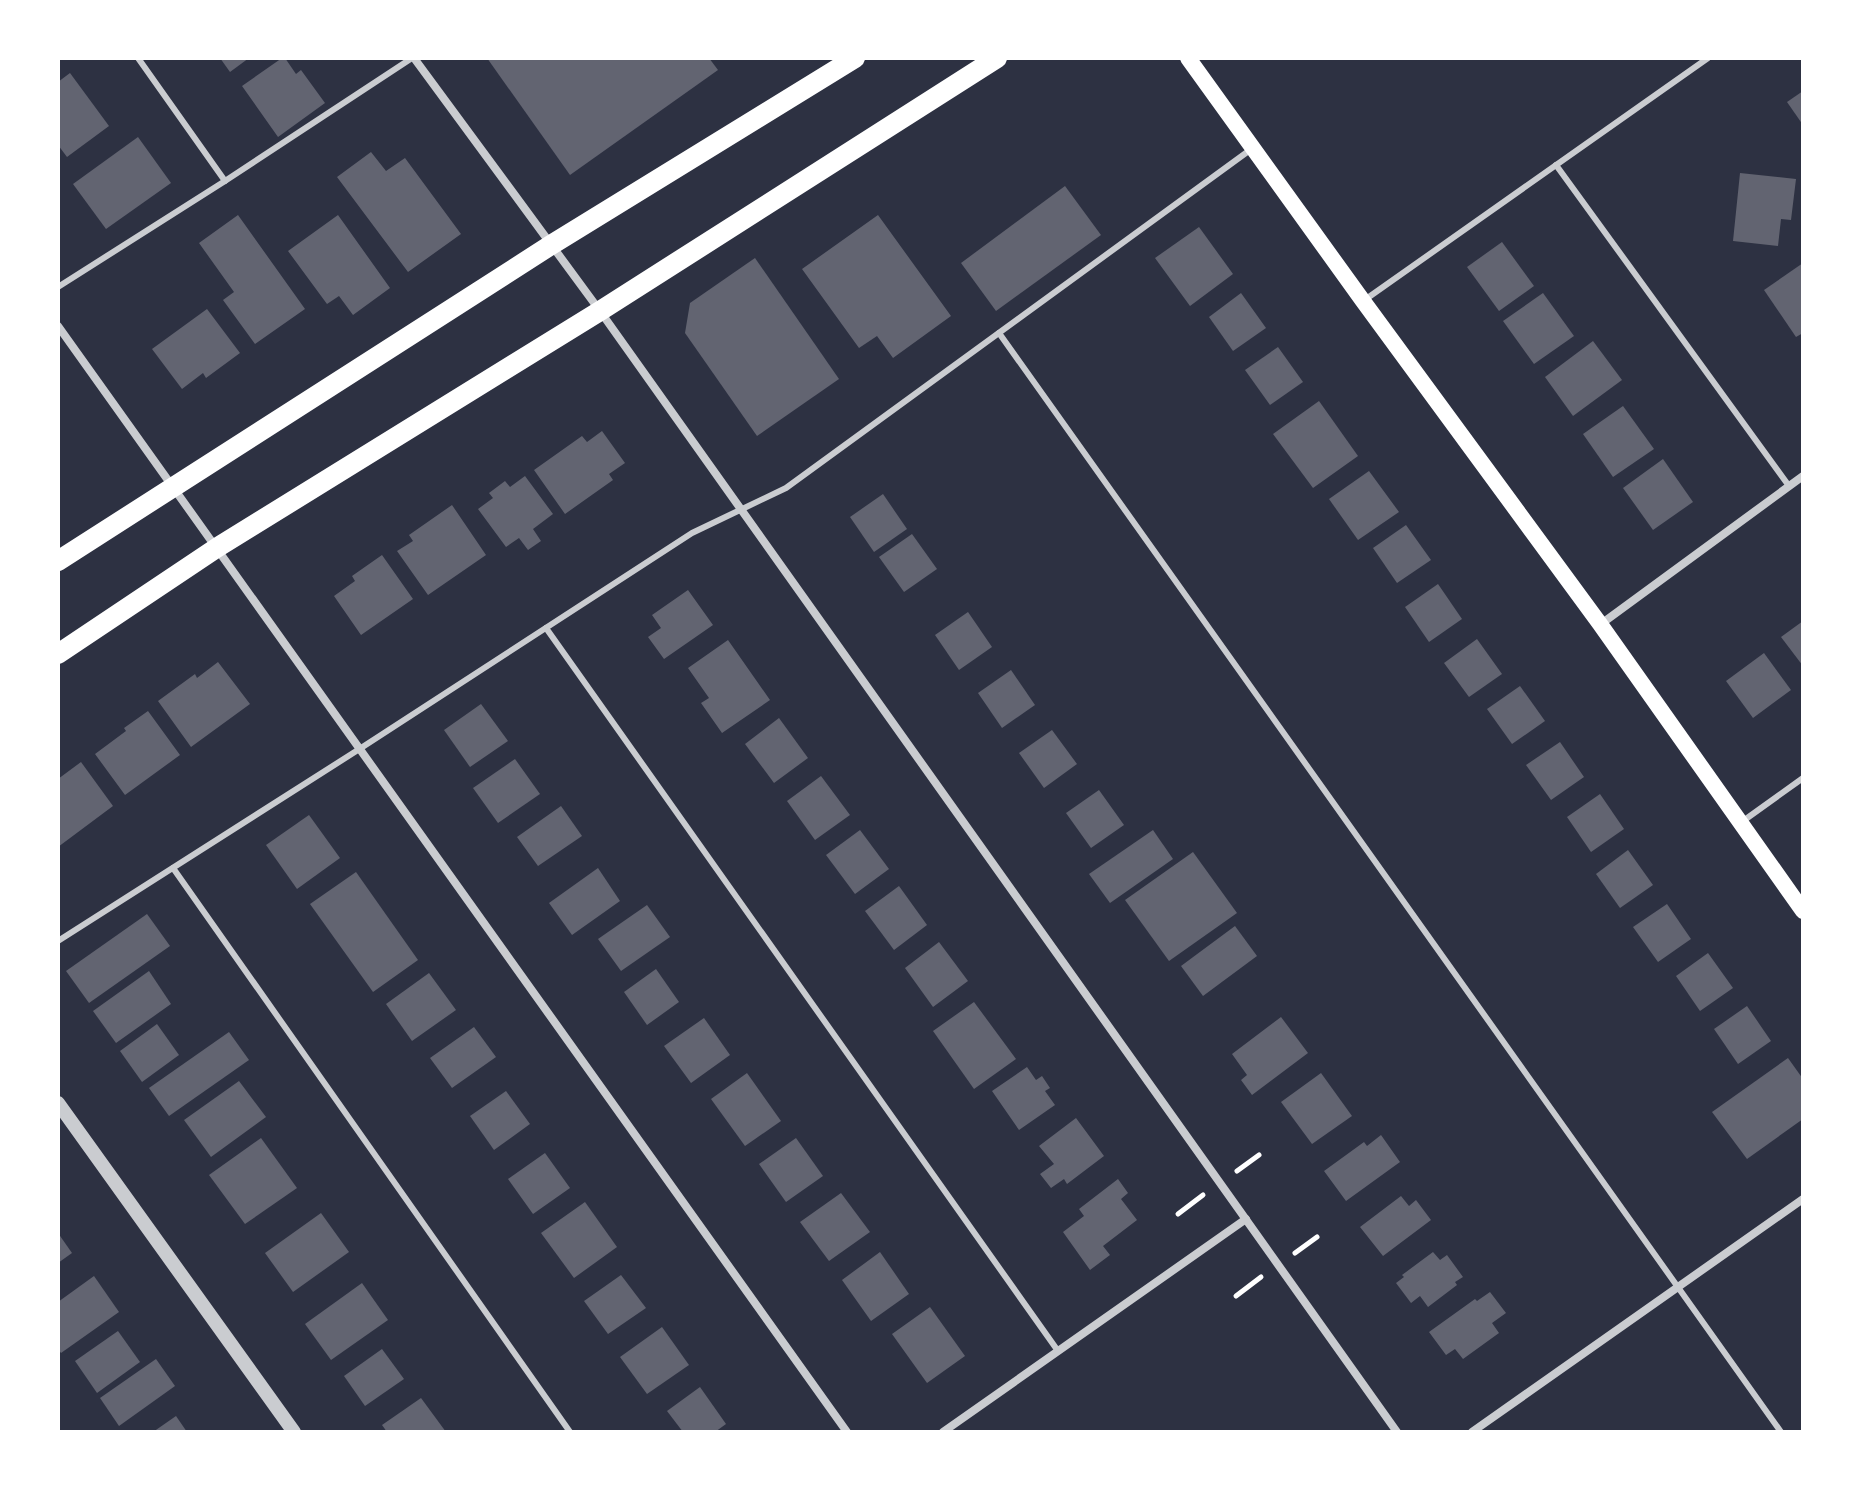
<svg xmlns="http://www.w3.org/2000/svg" width="1861" height="1490" font-family="Figtree,sans-serif">
<style>
.building{fill:#626471}
.lines{fill:none;stroke-linecap:round;stroke-linejoin:round}
.path{stroke:#fff;stroke-width:5}
.service{stroke:#caccd0;stroke-width:6}
.minor{stroke:#caccd0;stroke-width:8}
.tertiary{stroke:#caccd0;stroke-width:14}
.secondary{stroke:#fff;stroke-width:16}
.primary{stroke:#fff;stroke-width:20}
</style>
<rect width="100%" height="100%" fill="#2d3142"/>
<!-- building -->
<g class="building">
<polygon points="220,58 249,58 230,72"/>
<polygon points="282,58 285,58 296,74 301,70 325,103 278,137 242,86"/>
<polygon points="487,58 709,58 718,70 570,175"/>
<polygon points="70,73 109,126 67,157 58,145 58,82"/>
<polygon points="1803,91 1803,125 1787,102"/>
<polygon points="138,137 171,183 106,229 73,184"/>
<polygon points="371,152 386,171 405,158 461,234 408,272 337,177"/>
<polygon points="1740,173 1796,179 1791,220 1781,219 1778,246 1733,241"/>
<polygon points="1065,186 1101,235 996,311 961,263"/>
<polygon points="238,215 305,309 255,344 223,300 234,292 199,243"/>
<polygon points="338,215 390,288 353,315 339,296 327,304 288,251"/>
<polygon points="878,215 951,316 893,358 877,336 859,348 802,269"/>
<polygon points="1199,227 1233,274 1190,306 1155,258"/>
<polygon points="1502,242 1534,286 1499,311 1467,267"/>
<polygon points="755,258 839,379 757,436 685,333 690,303"/>
<polygon points="1803,263 1803,333 1796,337 1764,290"/>
<polygon points="1241,293 1266,328 1233,351 1209,317"/>
<polygon points="1543,293 1574,336 1534,364 1503,321"/>
<polygon points="207,309 240,353 206,378 203,373 182,389 152,349"/>
<polygon points="1593,341 1622,380 1573,416 1545,377"/>
<polygon points="1278,347 1303,382 1270,405 1245,370"/>
<polygon points="1319,401 1358,456 1313,488 1273,434"/>
<polygon points="1623,406 1654,449 1613,477 1583,434"/>
<polygon points="602,431 625,463 609,474 613,480 565,514 534,470 582,436 587,442"/>
<polygon points="1663,459 1693,502 1653,530 1623,488"/>
<polygon points="1369,471 1399,512 1358,540 1329,499"/>
<polygon points="525,476 553,514 533,529 541,541 528,550 519,538 506,547 478,509 493,498 489,493 505,481 510,487"/>
<polygon points="883,494 907,529 874,552 850,517"/>
<polygon points="452,505 486,555 428,595 397,551 413,541 409,535"/>
<polygon points="1406,525 1431,560 1397,583 1373,548"/>
<polygon points="912,534 937,569 904,592 879,557"/>
<polygon points="382,555 413,599 361,635 334,596 355,581 352,576"/>
<polygon points="1438,584 1462,619 1429,642 1405,607"/>
<polygon points="688,590 713,625 664,659 648,637 661,628 652,615"/>
<polygon points="968,612 992,647 959,670 935,635"/>
<polygon points="1803,621 1803,666 1781,637"/>
<polygon points="1477,639 1502,674 1469,697 1444,663"/>
<polygon points="728,640 770,700 722,733 701,703 709,698 688,668"/>
<polygon points="1764,653 1791,690 1753,718 1726,681"/>
<polygon points="218,662 250,704 191,747 158,701 195,674 197,678"/>
<polygon points="1011,670 1035,705 1002,728 978,693"/>
<polygon points="1520,686 1545,721 1512,744 1487,709"/>
<polygon points="481,704 508,741 470,767 444,730"/>
<polygon points="148,711 180,755 125,795 95,754 126,731 124,728"/>
<polygon points="779,718 808,758 774,783 745,744"/>
<polygon points="1052,730 1077,764 1044,788 1019,753"/>
<polygon points="1560,742 1584,777 1551,800 1526,765"/>
<polygon points="515,759 540,794 498,823 473,788"/>
<polygon points="81,762 113,806 58,847 58,779"/>
<polygon points="821,776 850,815 815,840 787,801"/>
<polygon points="1099,790 1124,825 1091,848 1066,813"/>
<polygon points="1600,794 1624,829 1591,852 1567,817"/>
<polygon points="561,806 582,836 538,866 517,837"/>
<polygon points="309,815 340,858 297,889 266,845"/>
<polygon points="860,830 889,869 855,894 826,855"/>
<polygon points="1153,830 1173,859 1110,903 1089,874"/>
<polygon points="1628,850 1653,885 1620,908 1596,874"/>
<polygon points="1193,852 1237,913 1169,961 1125,900"/>
<polygon points="598,868 620,901 572,935 549,903"/>
<polygon points="356,872 418,960 373,992 310,904"/>
<polygon points="899,886 927,925 894,950 865,911"/>
<polygon points="1667,904 1691,939 1658,962 1633,927"/>
<polygon points="647,905 670,937 621,971 598,939"/>
<polygon points="147,914 170,946 89,1003 66,971"/>
<polygon points="1235,926 1257,956 1203,996 1181,966"/>
<polygon points="939,942 968,981 933,1007 905,968"/>
<polygon points="1708,953 1733,988 1700,1011 1676,976"/>
<polygon points="656,969 679,1002 647,1025 624,992"/>
<polygon points="149,971 171,1004 116,1043 93,1011"/>
<polygon points="429,973 456,1010 412,1041 386,1004"/>
<polygon points="974,1002 1016,1059 974,1089 933,1031"/>
<polygon points="1747,1006 1771,1041 1738,1064 1714,1029"/>
<polygon points="1281,1017 1308,1053 1252,1095 1241,1080 1247,1075 1232,1054"/>
<polygon points="704,1018 730,1055 691,1083 664,1046"/>
<polygon points="157,1024 179,1055 142,1082 120,1051"/>
<polygon points="474,1027 496,1057 452,1088 430,1058"/>
<polygon points="229,1032 249,1060 169,1116 149,1088"/>
<polygon points="1788,1058 1803,1079 1803,1119 1747,1159 1712,1112"/>
<polygon points="1027,1067 1036,1080 1042,1076 1050,1088 1045,1091 1055,1105 1019,1130 992,1091"/>
<polygon points="747,1073 781,1121 745,1146 711,1099"/>
<polygon points="1321,1073 1352,1116 1312,1144 1281,1102"/>
<polygon points="239,1081 266,1117 211,1157 184,1120"/>
<polygon points="506,1091 530,1124 494,1150 470,1116"/>
<polygon points="1076,1118 1104,1156 1067,1184 1064,1179 1051,1188 1040,1174 1054,1164 1039,1146"/>
<polygon points="1381,1135 1400,1162 1346,1201 1324,1171 1364,1142 1367,1146"/>
<polygon points="261,1138 297,1188 245,1224 209,1175"/>
<polygon points="796,1138 823,1176 786,1202 759,1164"/>
<polygon points="545,1153 570,1188 533,1214 508,1179"/>
<polygon points="1118,1179 1128,1193 1121,1199 1137,1220 1103,1246 1110,1255 1090,1270 1063,1232 1084,1216 1079,1209"/>
<polygon points="841,1193 870,1232 829,1261 800,1222"/>
<polygon points="1401,1196 1409,1206 1416,1200 1431,1220 1383,1256 1360,1227"/>
<polygon points="585,1202 617,1247 574,1278 541,1233"/>
<polygon points="321,1213 349,1252 293,1292 265,1253"/>
<polygon points="58,1233 72,1253 58,1263"/>
<polygon points="880,1252 909,1294 871,1321 842,1280"/>
<polygon points="1433,1252 1440,1260 1447,1255 1463,1277 1455,1282 1457,1285 1428,1307 1420,1296 1411,1303 1396,1283 1404,1277 1402,1275"/>
<polygon points="621,1275 646,1308 608,1334 584,1301"/>
<polygon points="94,1276 119,1312 61,1353 58,1349 58,1302"/>
<polygon points="362,1283 388,1320 331,1360 305,1324"/>
<polygon points="1490,1292 1506,1313 1492,1323 1499,1333 1463,1359 1455,1349 1446,1355 1429,1332 1475,1299 1477,1301"/>
<polygon points="930,1307 965,1356 927,1383 892,1334"/>
<polygon points="662,1327 689,1365 647,1394 620,1357"/>
<polygon points="118,1331 140,1362 97,1393 75,1361"/>
<polygon points="382,1349 404,1379 365,1406 344,1376"/>
<polygon points="156,1359 175,1386 119,1426 100,1398"/>
<polygon points="700,1387 726,1424 715,1432 683,1432 667,1411"/>
<polygon points="421,1398 446,1432 387,1432 382,1425"/>
<polygon points="176,1416 187,1432 153,1432"/>
</g>
<g class="lines">
<!-- path -->
<g class="path">
<polyline points="1237,1171 1259,1155"/>
<polyline points="1178,1214 1203,1195"/>
<polyline points="1295,1253 1317,1237"/>
<polyline points="1236,1296 1261,1277"/>
</g>
<!-- service -->
<g class="service">
<polyline points="138,58 225,181"/>
<polyline points="1556,165 1789,486"/>
<polyline points="58,287 225,181 412,58"/>
<polyline points="1366,299 1708,58"/>
<polyline points="999,333 1781,1432"/>
<polyline points="546,628 1058,1351"/>
<polyline points="1743,821 1803,778"/>
<polyline points="173,868 570,1432"/>
<polyline points="58,941 361,748 692,533 786,488 1250,150"/>
</g>
<!-- minor -->
<g class="minor">
<polyline points="414,58 600,311 1397,1432"/>
<polyline points="58,326 847,1432"/>
<polyline points="1601,624 1803,476"/>
<polyline points="943,1432 1246,1219"/>
<polyline points="1472,1432 1803,1199"/>
</g>
<!-- tertiary -->
<polyline class="tertiary" points="58,1103 294,1432"/>
<!-- secondary -->
<polyline class="secondary" points="1188,58 1363,301 1600,624 1803,911"/>
<!-- primary -->
<g class="primary">
<polyline points="58,561 551,245 855,58"/>
<polyline points="58,654 218,547 600,311 997,58"/>
</g>
</g>
<!-- border -->
<rect width="1861" height="1490" fill="none" stroke="#ffffff" stroke-width="120"/>
</svg>
